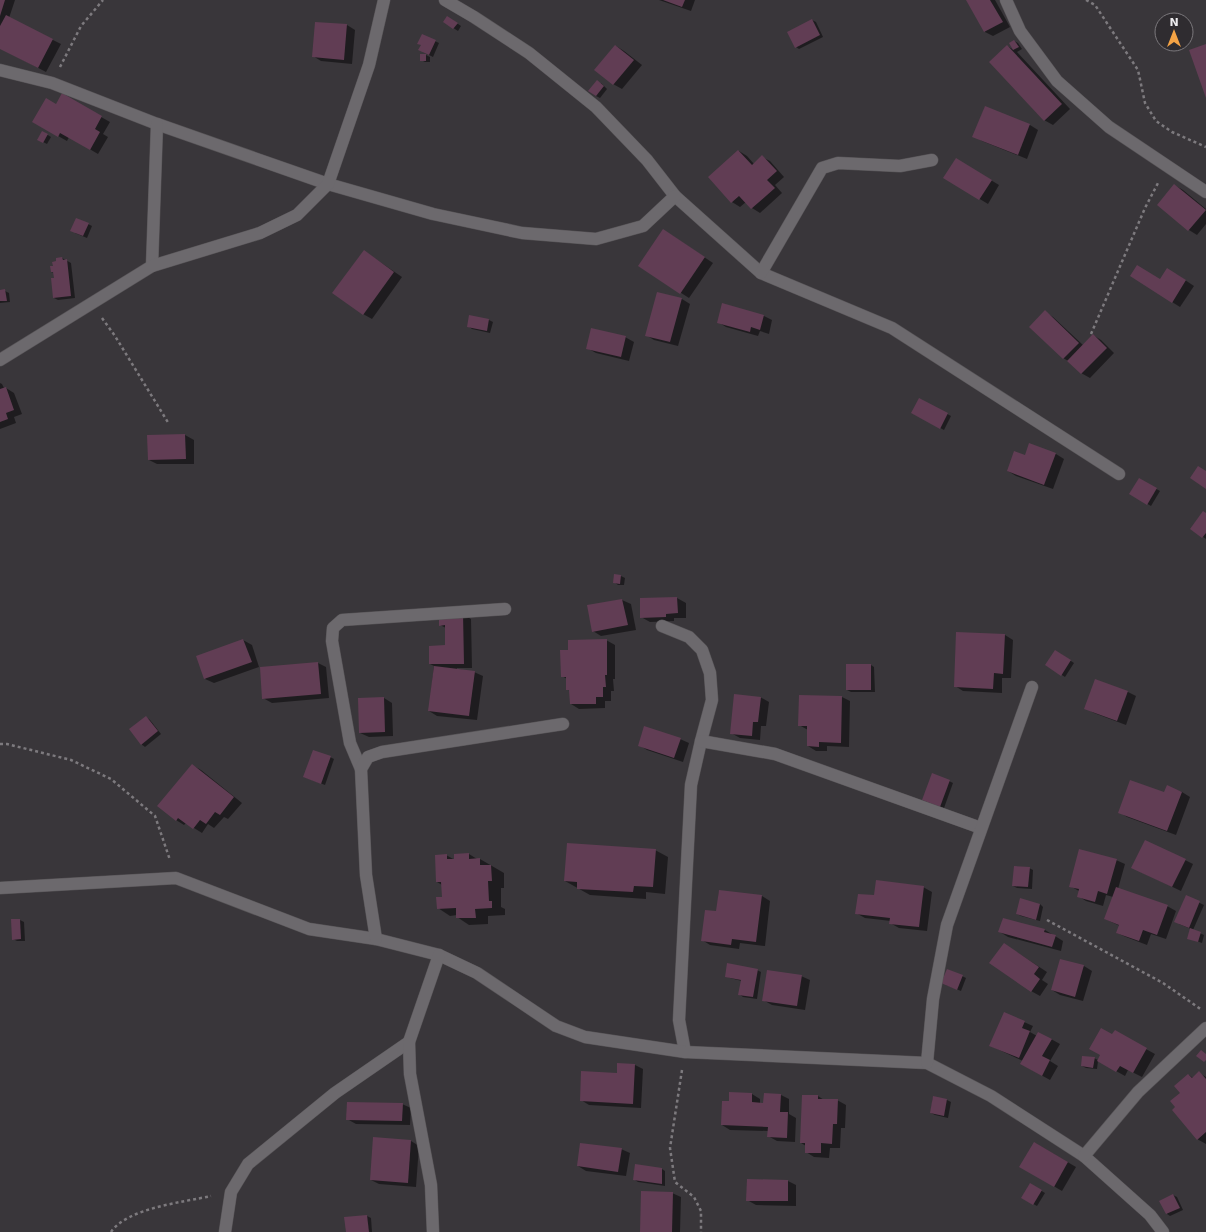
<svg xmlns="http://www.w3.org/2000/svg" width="1206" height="1232" font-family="'DejaVu Sans',sans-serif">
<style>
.shadow{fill:#0007}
.building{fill:#613d54}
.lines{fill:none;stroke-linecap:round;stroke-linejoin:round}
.street-casing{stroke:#565356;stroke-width:13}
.path{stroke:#7d7a7e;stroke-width:2.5;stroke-dasharray:3 3;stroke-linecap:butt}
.street{stroke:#6c696d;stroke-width:12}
</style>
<rect width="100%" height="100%" fill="#39363a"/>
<!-- shadow -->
<g class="shadow">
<polygon points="0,0 15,0 9,18 61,44 46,72 0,48"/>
<polygon points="659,0 695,0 691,11"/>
<polygon points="967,0 995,0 1010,27 993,36 985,32"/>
<polygon points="451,19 461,26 458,31 444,22"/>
<polygon points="812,20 816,22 823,37 799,49 796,47"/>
<polygon points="347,25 355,30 352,64 321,61 313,56"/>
<polygon points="422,35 439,43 433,57 423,52 422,45"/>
<polygon points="1014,41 1018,43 1022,49 1017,52 1070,109 1053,125 1044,120 1007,46 1014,50 1010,43"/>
<polygon points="616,46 624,51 642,65 622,89 613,84"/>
<polygon points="426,55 430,57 430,62 425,62 421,60"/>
<polygon points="601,83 607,89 600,98 596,96"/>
<polygon points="62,95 110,122 103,134 108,137 98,154 69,137 67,141 33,122 56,105"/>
<polygon points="985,107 1030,125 1038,130 1027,159 982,141 974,136"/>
<polygon points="43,132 51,137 47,144 39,140"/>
<polygon points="739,151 747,156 754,164 762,157 770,161 784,177 775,185 782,193 760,213 752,208 746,202 740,207 732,202"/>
<polygon points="956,159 999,185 988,204 945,178"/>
<polygon points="1174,185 1183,190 1206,209 1206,224 1197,235 1189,230"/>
<polygon points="88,224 92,226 87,238 75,233"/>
<polygon points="671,235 713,263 689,298 639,266"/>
<polygon points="364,251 402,277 372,319 363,314"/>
<polygon points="62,258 71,263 75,298 58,300 54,298 55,278 55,273 51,272"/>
<polygon points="1176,274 1194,286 1180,307 1172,302"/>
<polygon points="0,291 5,291 9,293 10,302 0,303"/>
<polygon points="658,293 682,299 690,304 678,346 654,340 646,335"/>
<polygon points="723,304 764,316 772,320 769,334 760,331 758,336 726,327 718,322"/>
<polygon points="1045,312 1053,317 1083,345 1093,335 1101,340 1114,353 1090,378 1081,373 1070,362 1063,358"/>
<polygon points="489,320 493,322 490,333 472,329 468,326"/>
<polygon points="625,337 634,342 629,361 596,353 587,348"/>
<polygon points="0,383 2,384 4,388 6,388 14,393 22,414 14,417 16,423 0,429"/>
<polygon points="919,399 951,416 944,430 912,413"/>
<polygon points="185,435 194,440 194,464 157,464 149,460 148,436"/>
<polygon points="1056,454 1064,459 1053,489 1016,476 1008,471 1025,456"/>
<polygon points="1139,479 1160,491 1151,506 1130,494"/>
<polygon points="1206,514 1206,539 1203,537"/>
<polygon points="621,576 625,578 624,585 618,585 614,582"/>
<polygon points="677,598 686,603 686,618 674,618 674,621 650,622 641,617 641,599"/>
<polygon points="622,600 631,604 636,630 601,636 593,631 588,606"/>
<polygon points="462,614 471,619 472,668 457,668 457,669 474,672 483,676 477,720 437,716 429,711 434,666 430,664 447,646 446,628 440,625"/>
<polygon points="957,633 1005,635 1013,640 1011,678 1002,678 1002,693 963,691 955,686"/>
<polygon points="243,640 252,645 259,667 214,683 205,679"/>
<polygon points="606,640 615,645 615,679 613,679 614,691 611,691 611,701 605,701 605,708 579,709 571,704 570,691 567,689 567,679 562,676 570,651"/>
<polygon points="1059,653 1074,663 1065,677 1046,665"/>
<polygon points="318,663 326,667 329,698 272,703 263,698"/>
<polygon points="871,665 874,667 875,692 851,692 847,690"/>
<polygon points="1096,680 1128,692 1136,696 1126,725 1094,713 1086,708"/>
<polygon points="760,697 769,702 766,726 761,726 760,740 740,738 731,733"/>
<polygon points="842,697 850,701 849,747 827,746 827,751 816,751 808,746 808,730 799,725"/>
<polygon points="384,698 392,703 393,736 369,737 360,733"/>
<polygon points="146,717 150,720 161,734 145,747 141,744"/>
<polygon points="680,739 689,743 683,762 647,750 639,745"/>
<polygon points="330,757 334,759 325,785 304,777"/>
<polygon points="192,765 201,770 242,803 228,819 224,817 214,828 208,824 202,833 186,823 184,825 176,820"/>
<polygon points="949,781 953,783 944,808 923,800"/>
<polygon points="1167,787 1182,792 1190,797 1176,835 1127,817 1119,812 1165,793"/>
<polygon points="655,850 668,857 665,894 646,892 646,899 590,895 565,881"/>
<polygon points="469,854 477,859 480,859 504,873 504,888 501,888 501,907 505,909 505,915 488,916 488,924 469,925 457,917 457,915 450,916 438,908 443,898 442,885 437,882 446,855 455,860"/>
<polygon points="1116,860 1125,864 1118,889 1167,906 1176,911 1166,939 1151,934 1147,945 1126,937 1117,933 1120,926 1105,919 1113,897 1106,895 1103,906 1086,901 1078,896 1079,891 1070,886"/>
<polygon points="1185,860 1193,864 1181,891 1141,872"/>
<polygon points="1029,868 1033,870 1032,889 1017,888 1013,886"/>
<polygon points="923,887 932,892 927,931 899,928 890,923 891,921 865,918 856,913 875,896"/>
<polygon points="719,891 762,896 770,901 765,946 740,943 739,949 710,945 702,940 717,912"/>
<polygon points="1187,897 1204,905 1193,930 1204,935 1202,943 1188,938 1191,929 1179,924"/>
<polygon points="1040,904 1043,907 1040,921 1021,916 1017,914"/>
<polygon points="1003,919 1045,930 1055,936 1063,941 1061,951 1008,937 1000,932"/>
<polygon points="20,920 24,922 25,941 17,941 13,939"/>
<polygon points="1004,944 1047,972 1042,980 1048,984 1040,996 1031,991"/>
<polygon points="1084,966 1092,971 1083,1001 1060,995 1052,990"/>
<polygon points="757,970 761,972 757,999 743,997 739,994 742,981 730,978 726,976"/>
<polygon points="801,976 810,980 805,1010 772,1005 763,1000"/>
<polygon points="962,976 966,978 961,991 946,985"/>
<polygon points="1024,1022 1033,1026 1030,1032 1037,1036 1051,1039 1060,1044 1050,1061 1058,1066 1050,1080 1021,1064 1023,1061 991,1046"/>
<polygon points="1115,1032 1155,1054 1142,1077 1128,1070 1125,1076 1098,1061 1097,1069 1086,1068 1082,1066 1094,1058 1098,1060"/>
<polygon points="635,1065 643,1069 641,1108 589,1105 581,1100 618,1074"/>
<polygon points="1199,1073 1206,1077 1206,1144 1197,1139 1176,1107 1189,1075 1193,1078"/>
<polygon points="730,1093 752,1094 760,1099 760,1104 764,1104 781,1095 789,1099 789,1114 796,1118 795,1142 777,1141 768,1136 768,1131 730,1130 722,1125 730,1102"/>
<polygon points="818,1096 824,1100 837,1100 846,1105 845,1128 841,1128 840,1148 830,1148 829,1158 814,1157 806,1152 806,1146 801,1143"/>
<polygon points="933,1097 947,1100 951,1102 948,1118 935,1115 931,1113"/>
<polygon points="402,1104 411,1108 410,1125 356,1124 347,1119"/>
<polygon points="374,1138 411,1141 419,1146 416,1187 379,1184 371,1180"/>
<polygon points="1035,1143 1076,1167 1062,1191 1021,1167"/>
<polygon points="621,1149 630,1153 626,1176 586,1171 578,1166"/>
<polygon points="662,1169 665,1171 665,1186 638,1182 635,1180"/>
<polygon points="788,1181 796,1185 796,1206 756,1205 747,1200"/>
<polygon points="1030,1184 1045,1193 1037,1206 1022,1198"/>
<polygon points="672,1193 681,1197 680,1232 641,1232"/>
<polygon points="1173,1195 1177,1197 1183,1210 1170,1216 1167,1214"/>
<polygon points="367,1216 371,1218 372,1232 347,1232"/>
</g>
<!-- building -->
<g class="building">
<polygon points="0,0 5,0 0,16"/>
<polygon points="663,0 685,0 682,7"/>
<polygon points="966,0 990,0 1003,22 984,32"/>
<polygon points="6,15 53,39 38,68 0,49 0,26"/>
<polygon points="447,16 458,23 453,29 443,22"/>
<polygon points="812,19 820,35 795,48 787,32"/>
<polygon points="315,22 347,24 344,60 312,57"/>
<polygon points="422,34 436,40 429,55 418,50 421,45 417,44"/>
<polygon points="1014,40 1019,47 1013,50 1009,43"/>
<polygon points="1206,44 1206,98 1189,50"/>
<polygon points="615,45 634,60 613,85 594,70"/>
<polygon points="1007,45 1062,104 1044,121 989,62"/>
<rect x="420" y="54" width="6" height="7"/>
<polygon points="597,80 604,86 596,96 588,91"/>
<polygon points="62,93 102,116 95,129 100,132 90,150 60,133 58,137 32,122 46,98 56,104"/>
<polygon points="985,106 1030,124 1018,155 972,137"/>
<polygon points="42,131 48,134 43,143 37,140"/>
<polygon points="738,150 752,165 762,155 777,171 767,180 775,188 751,209 739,196 731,203 708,177"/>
<polygon points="956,158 992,180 979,200 943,178"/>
<polygon points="1174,184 1206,210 1188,231 1157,205"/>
<polygon points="76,218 89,223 83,236 70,231"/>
<polygon points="663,229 705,257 680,294 638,266"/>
<polygon points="364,250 394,272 363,315 332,293"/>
<polygon points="62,257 63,260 67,259 71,296 53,298 51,278 54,278 53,272 51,272 50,266 53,266 52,262 56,261 56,258"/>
<polygon points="1137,265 1160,279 1167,268 1186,280 1172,303 1130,276"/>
<polygon points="5,289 7,301 0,301 0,290"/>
<polygon points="657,292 682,298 670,342 645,336"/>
<polygon points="722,303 764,315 760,330 751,327 750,332 717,323"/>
<polygon points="1045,310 1079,343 1063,359 1029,327"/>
<polygon points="469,315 489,319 487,331 467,327"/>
<polygon points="591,328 626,336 621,357 586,349"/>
<polygon points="1093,334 1107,348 1081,374 1067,361"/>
<polygon points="6,387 14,410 6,413 8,419 0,422 0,389"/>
<polygon points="919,398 948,413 940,429 911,413"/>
<polygon points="185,434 186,459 148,460 147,435"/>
<polygon points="1029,443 1056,453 1044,485 1007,471 1014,451 1025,455"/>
<polygon points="1198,466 1206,471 1206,489 1190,478"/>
<polygon points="1139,478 1157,488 1147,505 1129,494"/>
<polygon points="1203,511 1206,513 1206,533 1202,538 1190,529"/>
<polygon points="614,574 621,575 620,584 613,583"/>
<polygon points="677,597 678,613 666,614 666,617 640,618 640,598"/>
<polygon points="622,599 628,625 592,632 587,605"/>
<polygon points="463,613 464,664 429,664 429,646 445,645 445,625 439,626 439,614"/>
<polygon points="956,632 1005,634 1003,674 994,673 993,689 954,687"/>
<polygon points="243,639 252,662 204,679 196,656"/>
<polygon points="607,639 607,675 605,675 606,687 603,687 603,697 596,697 596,704 570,704 569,690 566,690 566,677 561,677 560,650 568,650 568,640"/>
<polygon points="1055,650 1071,660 1061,676 1045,665"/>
<polygon points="318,662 321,694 262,699 260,667"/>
<rect x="846" y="664" width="25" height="26"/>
<polygon points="434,666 475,671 469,716 428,711"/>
<polygon points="1095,679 1128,691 1117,721 1084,709"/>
<polygon points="734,694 761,697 758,722 753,722 752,736 730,734"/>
<polygon points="799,695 842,696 841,743 819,742 819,747 807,746 807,726 798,726"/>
<polygon points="384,697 385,732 359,733 358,698"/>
<polygon points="146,716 158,731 141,745 129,729"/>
<polygon points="644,726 681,738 674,758 638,746"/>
<polygon points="313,750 331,756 321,784 303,777"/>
<polygon points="192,764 234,797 220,815 215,812 206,824 200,820 193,829 178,818 176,821 157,806"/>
<polygon points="932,773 950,780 940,807 922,800"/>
<polygon points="1130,780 1164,792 1167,785 1182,792 1167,831 1118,813"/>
<polygon points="1145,840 1186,859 1172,887 1131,868"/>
<polygon points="567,843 656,849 653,887 634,886 633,892 577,889 577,882 564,881"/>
<polygon points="1079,849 1117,859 1107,894 1098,891 1095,902 1077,897 1079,889 1069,887"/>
<polygon points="469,853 469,859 480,858 480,865 491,865 492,881 488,881 489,901 492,901 492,908 475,909 476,918 456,918 456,908 437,909 436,897 442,897 441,882 436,882 435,855 447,854 447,859 454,859 454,854"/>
<polygon points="1014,866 1030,867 1028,887 1012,886"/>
<polygon points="876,880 924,886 919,927 889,924 890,918 855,914 858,894 874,895"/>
<polygon points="1116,887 1168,905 1157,935 1143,930 1139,941 1116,933 1119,925 1104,919"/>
<polygon points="719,890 762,895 756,942 732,939 731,945 701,941 705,910 716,911"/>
<polygon points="1186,895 1200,901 1189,928 1174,922"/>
<polygon points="1020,898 1040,904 1036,920 1016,914"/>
<polygon points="1003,918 1045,929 1044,932 1056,935 1052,947 998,932"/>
<polygon points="11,919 20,919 21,939 12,940"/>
<polygon points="1190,928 1201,932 1198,942 1187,939"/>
<polygon points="1004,943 1039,967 1034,974 1040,979 1031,992 989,963"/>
<polygon points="1060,959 1084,965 1075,997 1051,990"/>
<polygon points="727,963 758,969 753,997 738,995 741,980 725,977"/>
<polygon points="947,969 963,975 957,990 941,983"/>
<polygon points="767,970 802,975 797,1006 762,1001"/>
<polygon points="1004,1012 1025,1021 1022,1028 1030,1031 1019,1058 989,1046"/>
<polygon points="1101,1028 1112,1034 1115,1030 1147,1048 1133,1073 1120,1066 1116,1072 1097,1061 1100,1055 1089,1049"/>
<polygon points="1038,1032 1052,1039 1042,1056 1050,1060 1042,1076 1020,1064"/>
<polygon points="1201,1050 1206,1054 1206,1060 1204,1062 1196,1056"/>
<polygon points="1082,1056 1095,1057 1093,1068 1081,1066"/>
<polygon points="617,1063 635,1064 633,1104 580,1101 581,1071 617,1073"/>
<polygon points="1199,1071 1206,1079 1206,1132 1197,1140 1172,1110 1175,1107 1170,1101 1180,1093 1174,1086 1188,1074 1192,1078"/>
<polygon points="729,1092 752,1093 752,1102 763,1103 764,1093 781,1094 780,1112 788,1112 787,1138 767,1137 768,1127 721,1125 722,1101 729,1101"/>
<polygon points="802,1095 818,1095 818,1099 838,1099 837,1124 833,1124 832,1144 821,1143 821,1153 805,1153 805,1143 800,1143"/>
<polygon points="933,1096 947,1099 944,1116 930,1113"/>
<polygon points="347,1102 403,1103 402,1121 346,1120"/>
<polygon points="373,1137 411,1140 408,1183 370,1180"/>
<polygon points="1034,1142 1068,1162 1054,1187 1019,1167"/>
<polygon points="580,1143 622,1148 618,1172 577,1166"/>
<polygon points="635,1164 662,1168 662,1184 633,1180"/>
<polygon points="747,1179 788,1180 788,1201 746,1201"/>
<polygon points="1030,1183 1042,1190 1033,1205 1021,1198"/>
<polygon points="641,1191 673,1192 672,1232 640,1232"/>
<polygon points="1173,1194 1180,1208 1166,1214 1159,1201"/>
<polygon points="367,1215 369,1232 346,1232 344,1217"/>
</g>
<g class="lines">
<defs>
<g id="street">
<polyline points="445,0 474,17 529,53 596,107 647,160 675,196 761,273 892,328 1119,474"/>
<polyline points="1006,0 1020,31 1057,81 1109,127 1206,192"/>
<polyline points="0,70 52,83 157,124 328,184 433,214 522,233 596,239 643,226 675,196"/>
<polyline points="152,266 157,124"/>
<polyline points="761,273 822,168 838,163 900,166 932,160"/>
<polyline points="0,360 152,266 260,233 297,215 328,184 369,65 384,0"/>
<polyline points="662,626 689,637 702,650 710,673 712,700 701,741 691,785 679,1020 685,1052"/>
<polyline points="701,741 775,754 981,828"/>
<polyline points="361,769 350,743 332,641 333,628 342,620 505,609"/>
<polyline points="0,888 176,878 309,929 376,939 439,955 477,973 556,1026 585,1037 685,1052 927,1063 991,1096 1084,1156 1150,1215 1163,1232"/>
<polyline points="376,939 366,875 361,769 368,757 382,752 563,724"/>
<polyline points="927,1063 933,999 947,925 1032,687"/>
<polyline points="1084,1156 1138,1092 1206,1028"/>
<polyline points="225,1232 231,1192 248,1164 335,1093 409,1042"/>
<polyline points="433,1232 431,1185 410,1074 409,1042 439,955"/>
</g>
</defs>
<!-- street casing -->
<use href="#street" class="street-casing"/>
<!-- path -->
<g class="path">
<polyline points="1086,0 1095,5 1138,70 1145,103 1156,121 1172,132 1206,147"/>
<polyline points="60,67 81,26 103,0"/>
<polyline points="102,318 115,336 169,424"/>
<polyline points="1091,334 1145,208 1158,183"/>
<polyline points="0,744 7,744 71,760 111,779 155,816 170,860"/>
<polyline points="1047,920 1163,983 1202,1010"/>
<polyline points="682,1070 670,1148 675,1182 694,1197 701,1211 701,1232"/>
<path d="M111,1232C127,1208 184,1202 211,1196"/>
</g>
<!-- street -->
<use href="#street" class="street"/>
</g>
<!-- north arrow -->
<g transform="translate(1174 32)"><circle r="19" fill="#2f2c30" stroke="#7b787c"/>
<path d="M0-3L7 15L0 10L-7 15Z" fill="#f4a345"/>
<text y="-6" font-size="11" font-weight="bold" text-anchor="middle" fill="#edebee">N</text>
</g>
</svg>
